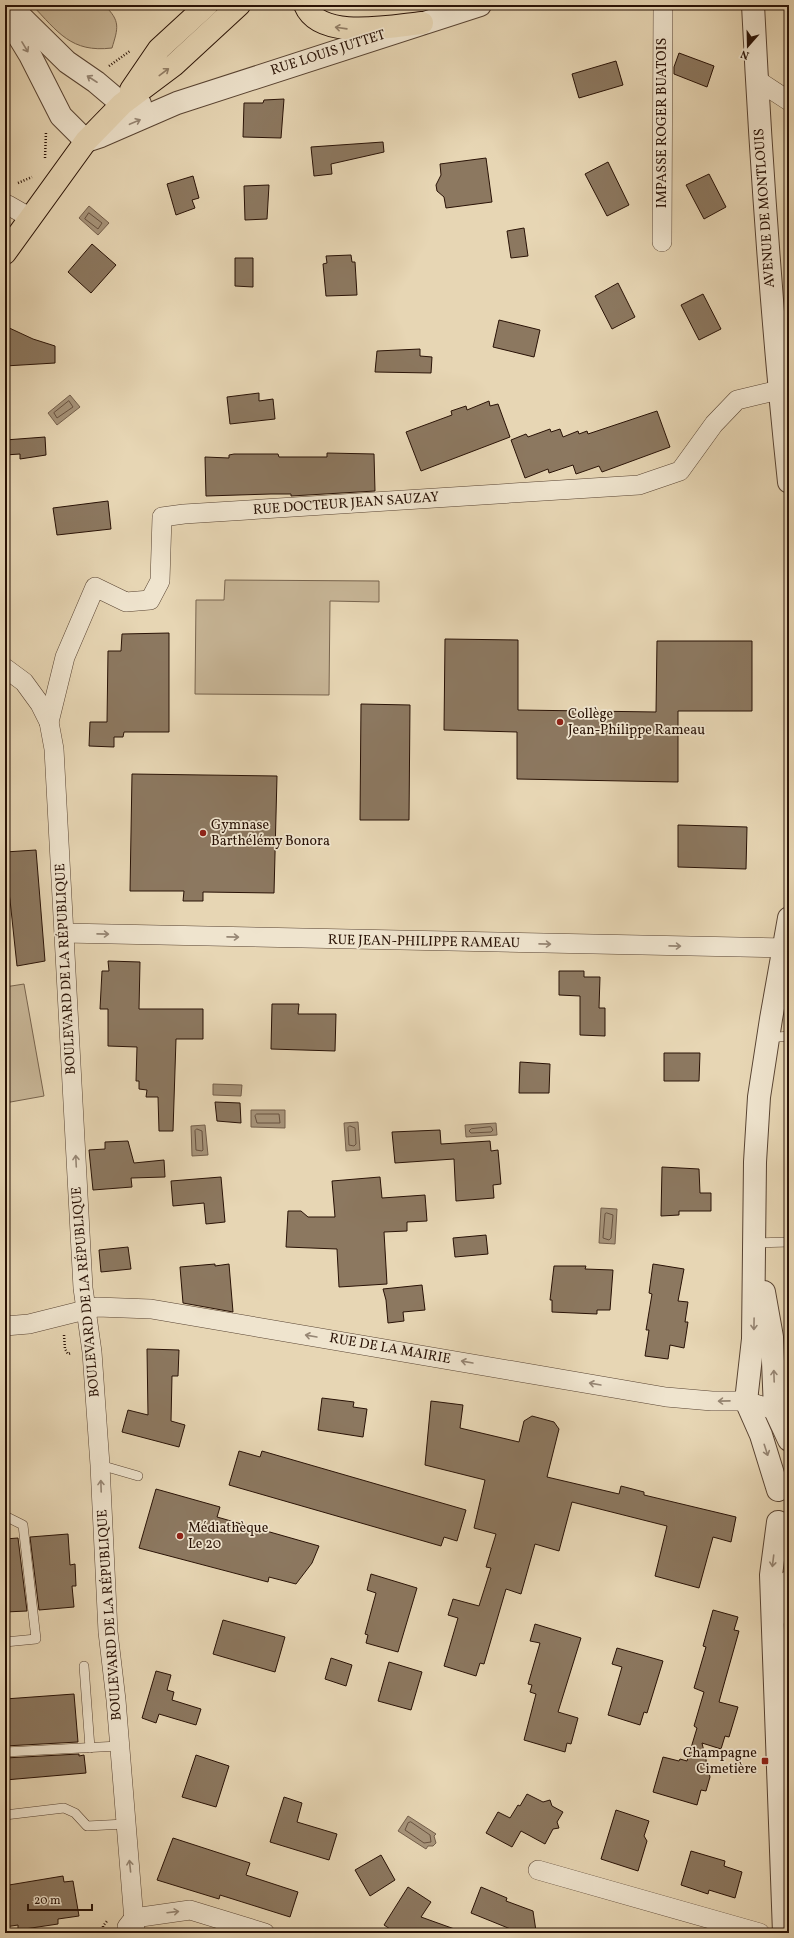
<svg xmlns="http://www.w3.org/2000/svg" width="794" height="1938" font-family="Vollkorn,serif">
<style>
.green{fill:#c7b596;stroke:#78644e}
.water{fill:#a69379;stroke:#745f4b}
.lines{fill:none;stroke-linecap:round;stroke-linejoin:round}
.shore{stroke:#685240;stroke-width:1}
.building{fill:#8c7860;stroke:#291206}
.service-casing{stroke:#584332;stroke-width:10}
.minor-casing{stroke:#584332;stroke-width:20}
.tertiary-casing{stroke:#584332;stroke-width:24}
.primary-casing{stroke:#291206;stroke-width:24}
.path{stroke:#291206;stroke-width:2.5;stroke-dasharray:1 2;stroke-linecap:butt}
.service{stroke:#efe4ce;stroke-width:9}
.minor{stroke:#efe4ce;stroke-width:19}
.tertiary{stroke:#efe4ce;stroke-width:22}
.primary{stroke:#e7d6b4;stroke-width:22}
.oneway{stroke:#927e66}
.oneway2{stroke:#968674}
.poi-dot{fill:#8f2418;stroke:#efe4ce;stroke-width:1.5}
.labels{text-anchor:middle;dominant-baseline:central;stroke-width:3.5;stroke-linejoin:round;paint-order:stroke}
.street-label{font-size:14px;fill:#291206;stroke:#efe4ce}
.poi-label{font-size:14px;fill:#291206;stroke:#efe4ce;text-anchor:start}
</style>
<rect width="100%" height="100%" fill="#e7d6b4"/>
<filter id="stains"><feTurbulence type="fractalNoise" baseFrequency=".005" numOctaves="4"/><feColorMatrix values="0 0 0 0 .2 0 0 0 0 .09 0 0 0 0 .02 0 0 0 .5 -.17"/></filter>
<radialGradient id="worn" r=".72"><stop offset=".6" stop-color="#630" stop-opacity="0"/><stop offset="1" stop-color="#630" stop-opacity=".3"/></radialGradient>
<!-- green -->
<g class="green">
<path d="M32,5H104C121,21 118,28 112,48C71,53 58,32 32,5Z"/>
<polygon points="225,580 379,581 379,602 330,601 329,695 195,694 196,600 224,600"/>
<polygon points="24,984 44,1096 5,1103 5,987"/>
</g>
<!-- water -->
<g class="water">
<polygon points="89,206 109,223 98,235 79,218"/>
<polygon points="70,395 80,407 57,425 48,413"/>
<polygon points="213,1084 242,1085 241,1096 213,1095"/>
<polygon points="251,1110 285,1110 285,1128 251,1127"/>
<polygon points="358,1122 360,1150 346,1151 344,1123"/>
<polygon points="496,1123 497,1135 466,1137 465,1125"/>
<polygon points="205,1125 208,1155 192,1156 191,1126"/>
<polygon points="601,1208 617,1209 615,1244 599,1243"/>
<polygon points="408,1816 436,1834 434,1836 436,1843 433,1846 428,1846 426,1849 398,1831"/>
</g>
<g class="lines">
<!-- shore -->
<g class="shore">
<polygon points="89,213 102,223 98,229 85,219"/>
<polygon points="69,401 73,407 57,418 54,413"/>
<polygon points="257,1114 279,1114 280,1123 257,1123 255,1116"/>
<polygon points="350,1126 355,1128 356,1144 354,1146 349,1145 348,1128"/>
<polygon points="491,1127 493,1130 491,1132 471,1133 469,1131 471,1129"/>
<polygon points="197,1129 202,1131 203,1150 202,1151 196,1150 195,1131"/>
<polygon points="607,1213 613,1215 611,1238 609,1240 603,1238 605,1214"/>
<polygon points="411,1822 430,1835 431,1842 424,1843 405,1830 408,1823"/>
</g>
</g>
<!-- building -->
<g class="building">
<polygon points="679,53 714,66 707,87 674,74 674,67"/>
<polygon points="616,61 623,85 579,98 572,74"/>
<polygon points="284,99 281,138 243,137 244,103 263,103 264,100"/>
<polygon points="383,142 384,152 331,164 332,174 314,176 311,147"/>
<polygon points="486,158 492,202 446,208 444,197 437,191 436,185 441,175 440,164"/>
<polygon points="608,162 629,205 607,216 585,174"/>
<polygon points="709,174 726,207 704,219 686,185"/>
<polygon points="193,176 199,198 192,200 195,208 176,215 167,184"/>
<polygon points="269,185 267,219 245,220 244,186"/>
<polygon points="524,228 528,256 511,258 507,231"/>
<polygon points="92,244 116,265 91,293 68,272"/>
<polygon points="351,255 352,262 355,262 357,295 326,296 323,264 327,263 326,256"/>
<polygon points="235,258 253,258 253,287 235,286"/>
<polygon points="618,283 635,317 612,329 595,296"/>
<polygon points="703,294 721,329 699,340 681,305"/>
<polygon points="499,320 540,330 534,357 493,347"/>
<polygon points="5,326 33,339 55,346 55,363 5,366"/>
<polygon points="420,349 420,356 432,357 431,373 375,372 377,351"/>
<polygon points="259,393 259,401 273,399 275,419 230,424 227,397"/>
<polygon points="489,401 490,406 498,404 510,437 421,471 406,432 452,415 451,411 466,406 467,410"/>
<polygon points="657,411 670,447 602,472 599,466 576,474 573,465 549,473 548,469 525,478 511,440 526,434 528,437 550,429 551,432 560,429 563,437 578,431 579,434 587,431 588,434"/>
<polygon points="45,437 46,455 20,459 20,454 5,455 5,440"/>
<polygon points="327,453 374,454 375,491 291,496 291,494 271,494 206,496 205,457 229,458 229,455 234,454 278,454 279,457 327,457"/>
<polygon points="108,501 111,529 57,535 53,508"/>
<polygon points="169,633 169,732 124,732 123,737 114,737 114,747 89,746 90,722 107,722 108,651 121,651 122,634"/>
<polygon points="445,639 518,640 518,710 656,712 657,641 752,641 752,711 678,711 678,782 517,779 517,732 444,730"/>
<polygon points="361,704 410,705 409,820 360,820"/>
<polygon points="132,774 277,776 274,893 203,892 203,901 183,901 184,891 130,891"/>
<polygon points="678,825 747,827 746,869 678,867"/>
<polygon points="36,850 45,961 17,966 10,900 5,869 5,852"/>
<polygon points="108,961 140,962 139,1009 203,1009 203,1039 176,1039 173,1131 159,1131 158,1097 146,1097 147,1090 139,1089 139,1081 136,1081 137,1047 108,1046 108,1009 100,1009 102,971 109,971"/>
<polygon points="559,971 584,971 584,977 600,977 599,1008 605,1008 605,1036 580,1035 580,996 559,995"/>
<polygon points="272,1004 299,1004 298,1014 336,1014 335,1051 271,1049"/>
<polygon points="664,1053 700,1053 699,1081 664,1081"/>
<polygon points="520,1062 550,1064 549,1093 519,1093"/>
<polygon points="215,1102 240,1103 241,1123 217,1121"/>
<polygon points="440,1130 441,1144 490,1141 491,1151 498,1150 501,1184 493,1185 494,1198 456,1201 454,1159 395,1163 392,1132"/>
<polygon points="128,1141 134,1163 164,1160 165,1177 131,1178 132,1187 93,1190 89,1150 105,1149 105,1142"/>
<polygon points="662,1167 699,1169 700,1193 711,1193 711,1211 679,1211 679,1215 661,1216"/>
<polygon points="221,1177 225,1222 206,1224 204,1203 173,1206 171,1181"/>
<polygon points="380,1177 382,1198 425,1195 427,1221 407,1222 407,1231 384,1232 387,1284 339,1287 337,1249 286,1247 288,1211 301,1211 308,1217 335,1217 332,1181"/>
<polygon points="486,1235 488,1254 455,1257 453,1238"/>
<polygon points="128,1247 131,1269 101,1272 99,1250"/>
<polygon points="215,1264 215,1266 229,1264 233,1312 183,1303 180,1267"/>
<polygon points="653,1264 684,1269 678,1301 688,1302 685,1322 688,1322 684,1348 670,1345 668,1359 645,1356 649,1330 646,1330 652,1294 649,1293"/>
<polygon points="554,1266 586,1266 585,1269 613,1270 610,1310 597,1310 597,1314 552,1312 552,1300 550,1300"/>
<polygon points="422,1285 425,1310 403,1312 404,1321 388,1323 386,1300 383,1289"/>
<polygon points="147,1349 179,1350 178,1376 172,1376 171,1421 185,1425 179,1447 122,1432 128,1410 148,1415"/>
<polygon points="322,1398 354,1402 353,1407 367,1409 363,1437 318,1430"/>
<polygon points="431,1401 463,1405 460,1428 519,1442 524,1421 532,1416 554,1422 559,1429 547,1477 619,1494 621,1486 644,1492 644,1495 736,1517 731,1542 713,1537 699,1588 655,1576 667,1526 572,1502 559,1551 535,1544 521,1594 506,1589 484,1664 480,1663 476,1676 444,1666 458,1618 448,1615 453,1599 479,1606 491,1568 486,1567 496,1534 474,1528 485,1480 425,1465"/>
<polygon points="239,1451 260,1457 262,1451 466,1510 457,1541 444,1537 441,1546 229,1485"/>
<polygon points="156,1489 220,1507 217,1517 319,1546 312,1563 296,1584 269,1577 268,1582 139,1548"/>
<polygon points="68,1534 70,1565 75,1564 76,1586 72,1586 74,1607 39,1610 30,1537"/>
<polygon points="18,1538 27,1611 5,1612 5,1539"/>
<polygon points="371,1574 417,1588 398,1652 366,1643 368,1635 365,1634 376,1593 367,1590"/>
<polygon points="713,1610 738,1617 734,1630 739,1631 719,1702 738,1707 729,1737 725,1736 721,1749 702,1743 710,1777 706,1791 701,1790 697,1805 653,1792 663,1757 679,1761 680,1759 687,1761 697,1728 694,1726 704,1692 694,1688 706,1647 703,1646"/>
<polygon points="223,1620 285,1637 275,1672 213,1654"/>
<polygon points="535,1624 581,1638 558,1712 578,1718 571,1744 567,1743 565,1752 524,1740 536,1694 530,1692 532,1685 528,1684 540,1643 530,1641"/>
<polygon points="617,1648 663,1661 647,1713 644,1712 640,1725 608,1715 622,1667 612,1664"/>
<polygon points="331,1658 352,1665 346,1686 325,1679"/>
<polygon points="389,1662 422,1672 411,1710 378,1701"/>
<polygon points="156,1671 171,1675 167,1690 174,1692 172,1700 201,1709 196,1725 159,1714 156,1723 142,1718"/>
<polygon points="74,1694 78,1742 5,1746 5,1699"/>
<polygon points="79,1754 79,1756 84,1755 86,1773 5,1780 5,1758"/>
<polygon points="196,1755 229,1766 216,1807 182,1797"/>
<polygon points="527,1794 543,1802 550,1800 552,1806 563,1812 557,1822 559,1828 553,1829 545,1844 521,1831 512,1847 486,1833 498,1812 510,1818 518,1805 520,1806"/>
<polygon points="284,1797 302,1803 297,1822 337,1834 329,1860 270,1842"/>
<polygon points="616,1810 649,1821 644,1836 647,1841 638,1871 601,1859"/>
<polygon points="173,1838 250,1863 246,1875 298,1892 290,1917 220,1895 219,1899 157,1880"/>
<polygon points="691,1851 725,1861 724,1866 742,1872 735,1898 709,1890 708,1894 681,1885"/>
<polygon points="381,1855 395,1880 370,1896 355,1870"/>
<polygon points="63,1876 64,1882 73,1881 79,1916 58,1919 58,1924 18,1930 18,1925 5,1927 5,1891 10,1890 9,1885"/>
<polygon points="408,1887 431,1902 421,1917 460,1931 460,1933 396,1933 384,1925"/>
<polygon points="481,1887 507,1898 506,1901 533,1911 536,1931 513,1933 513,1930 471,1913"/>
</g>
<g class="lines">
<defs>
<g id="service">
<polyline points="768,1038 789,1036"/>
<polyline points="755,1243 789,1242"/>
<polyline points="100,1465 138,1476"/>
<polyline points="5,1516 23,1525 36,1639 5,1642"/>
<polyline points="84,1666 90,1748"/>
<polyline points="5,1752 119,1746"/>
<polyline points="5,1815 64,1808 75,1813 87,1826 125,1824"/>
</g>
<g id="minor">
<polyline points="757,80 789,101"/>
<polyline points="5,205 8,205 29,217"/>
<polyline points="662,242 663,5"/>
<polyline points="5,668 24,682 40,704 49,722 54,749 83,1288 92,1352 100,1465 108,1632 116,1700 135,1933"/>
<polyline points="49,722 65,657 95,587 126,602 150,600 160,581 162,517 184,514 639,485 680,471 714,424 737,400 779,390"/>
<polyline points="64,933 785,948"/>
<polyline points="5,1326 29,1324 97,1307 151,1309 666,1397 712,1401 746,1401 775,1410"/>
<polyline points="538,1870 760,1933"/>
<polyline points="127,1927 134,1918 190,1910 265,1933"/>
</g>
<g id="tertiary">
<path d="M753,5C761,164 772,323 789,482"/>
<polyline points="10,6 67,62 96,82 122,104 140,104"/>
<polyline points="5,14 30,55 61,116 86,141 101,136 177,103 480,5"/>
<polyline points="764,1292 772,1337 775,1410 789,1440"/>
<polyline points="778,1490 761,1435 746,1401 753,1339 755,1162 759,1097 771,1019 789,918"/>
<polyline points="778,1522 771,1575 784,1933"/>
<polyline points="777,1615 789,1582"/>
</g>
<g id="primary">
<path d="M305,5C320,41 391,26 422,23"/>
<polyline points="131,90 159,49 207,5"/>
<polyline points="5,253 86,141 122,104 174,65 239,5"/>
</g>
</defs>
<!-- service casing -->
<use href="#service" class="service-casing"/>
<!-- minor casing -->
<use href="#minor" class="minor-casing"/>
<!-- tertiary casing -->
<use href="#tertiary" class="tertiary-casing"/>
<!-- primary casing -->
<use href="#primary" class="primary-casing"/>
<!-- path -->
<g class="path">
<polyline points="109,66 130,51"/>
<polyline points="45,158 46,132"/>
<polyline points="18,183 32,177"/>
<polyline points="64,1335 65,1349 68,1354 72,1353"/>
<polyline points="103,1933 103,1926 107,1921"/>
</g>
<!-- service -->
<use href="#service" class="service"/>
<!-- minor -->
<use href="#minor" class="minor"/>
<!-- tertiary -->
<use href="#tertiary" class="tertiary"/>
<!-- primary -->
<use href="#primary" class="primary"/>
</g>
<!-- one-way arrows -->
<defs><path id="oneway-shaft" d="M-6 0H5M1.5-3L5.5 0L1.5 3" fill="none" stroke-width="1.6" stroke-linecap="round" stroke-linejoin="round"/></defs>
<g class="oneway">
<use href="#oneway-shaft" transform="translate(341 28) rotate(-172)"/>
<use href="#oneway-shaft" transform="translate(164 72) rotate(-37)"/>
</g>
<g class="oneway2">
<use href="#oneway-shaft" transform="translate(25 47) rotate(59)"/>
<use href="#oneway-shaft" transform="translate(92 79) rotate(-147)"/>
<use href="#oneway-shaft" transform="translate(135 122) rotate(-23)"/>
<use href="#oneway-shaft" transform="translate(103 934) rotate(1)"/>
<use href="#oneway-shaft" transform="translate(233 937) rotate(1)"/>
<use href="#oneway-shaft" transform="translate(545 944) rotate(1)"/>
<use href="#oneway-shaft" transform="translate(675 946) rotate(1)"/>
<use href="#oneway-shaft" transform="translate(76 1161) rotate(-93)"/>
<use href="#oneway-shaft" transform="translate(754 1324) rotate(91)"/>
<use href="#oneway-shaft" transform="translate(311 1336) rotate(-170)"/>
<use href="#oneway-shaft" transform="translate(467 1362) rotate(-170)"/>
<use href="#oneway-shaft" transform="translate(774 1376) rotate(-92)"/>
<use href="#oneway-shaft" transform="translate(595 1384) rotate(-170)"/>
<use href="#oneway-shaft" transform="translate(724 1401) rotate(179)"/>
<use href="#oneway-shaft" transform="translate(766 1450) rotate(72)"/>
<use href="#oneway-shaft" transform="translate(101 1486) rotate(-92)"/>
<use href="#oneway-shaft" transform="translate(773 1561) rotate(97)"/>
<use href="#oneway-shaft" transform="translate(130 1866) rotate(-96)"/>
<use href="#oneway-shaft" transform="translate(173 1912) rotate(-7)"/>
</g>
<!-- markers -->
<g class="poi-dot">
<circle cx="560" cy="722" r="4"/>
<circle cx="203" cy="833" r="4"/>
<circle cx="180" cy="1536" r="4"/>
<rect x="761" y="1757" width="8" height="8" rx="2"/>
</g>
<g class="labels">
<!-- street labels -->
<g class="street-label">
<text transform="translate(328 53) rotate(-18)">RUE LOUIS JUTTET</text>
<text transform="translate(662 123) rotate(-90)">IMPASSE ROGER BUATOIS</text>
<text transform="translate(765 208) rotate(-94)">AVENUE DE MONTLOUIS</text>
<text transform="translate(346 504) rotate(-4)">RUE DOCTEUR JEAN SAUZAY</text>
<text transform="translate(424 942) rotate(1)">RUE JEAN-PHILIPPE RAMEAU</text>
<text transform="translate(66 969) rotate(-93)">BOULEVARD DE LA RÉPUBLIQUE</text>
<text transform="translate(86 1292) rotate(-95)">BOULEVARD DE LA RÉPUBLIQUE</text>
<text transform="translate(390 1349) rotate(10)">RUE DE LA MAIRIE</text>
<text transform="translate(110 1615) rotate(-94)">BOULEVARD DE LA RÉPUBLIQUE</text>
</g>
<!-- poi labels -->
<g class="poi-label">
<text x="568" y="714">Collège<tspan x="568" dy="16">Jean-Philippe Rameau</tspan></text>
<text x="211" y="825">Gymnase<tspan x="211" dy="16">Barthélémy Bonora</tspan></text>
<text x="188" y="1528">Médiathèque<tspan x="188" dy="16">Le 20</tspan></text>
<text x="757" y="1753" text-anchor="end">Champagne<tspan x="757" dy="16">Cimetière</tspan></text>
</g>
</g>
<!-- margin -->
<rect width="794" height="1938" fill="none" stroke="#e7d6b4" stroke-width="20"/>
<rect x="6" y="6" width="782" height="1926" fill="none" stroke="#291206" stroke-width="2"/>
<rect x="10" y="10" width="774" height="1918" fill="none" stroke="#291206"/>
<!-- north arrow -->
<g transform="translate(748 46) rotate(200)" stroke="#efe4ce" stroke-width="3" paint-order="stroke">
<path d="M0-3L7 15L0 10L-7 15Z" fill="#291206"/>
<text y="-6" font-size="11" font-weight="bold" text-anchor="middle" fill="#291206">N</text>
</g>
<!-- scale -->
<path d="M28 1904v6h64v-6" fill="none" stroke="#291206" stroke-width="2"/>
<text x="34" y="1904" font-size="12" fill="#291206" stroke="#efe4ce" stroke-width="3" paint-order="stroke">20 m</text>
<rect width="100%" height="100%" filter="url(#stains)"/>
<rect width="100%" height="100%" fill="url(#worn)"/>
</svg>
